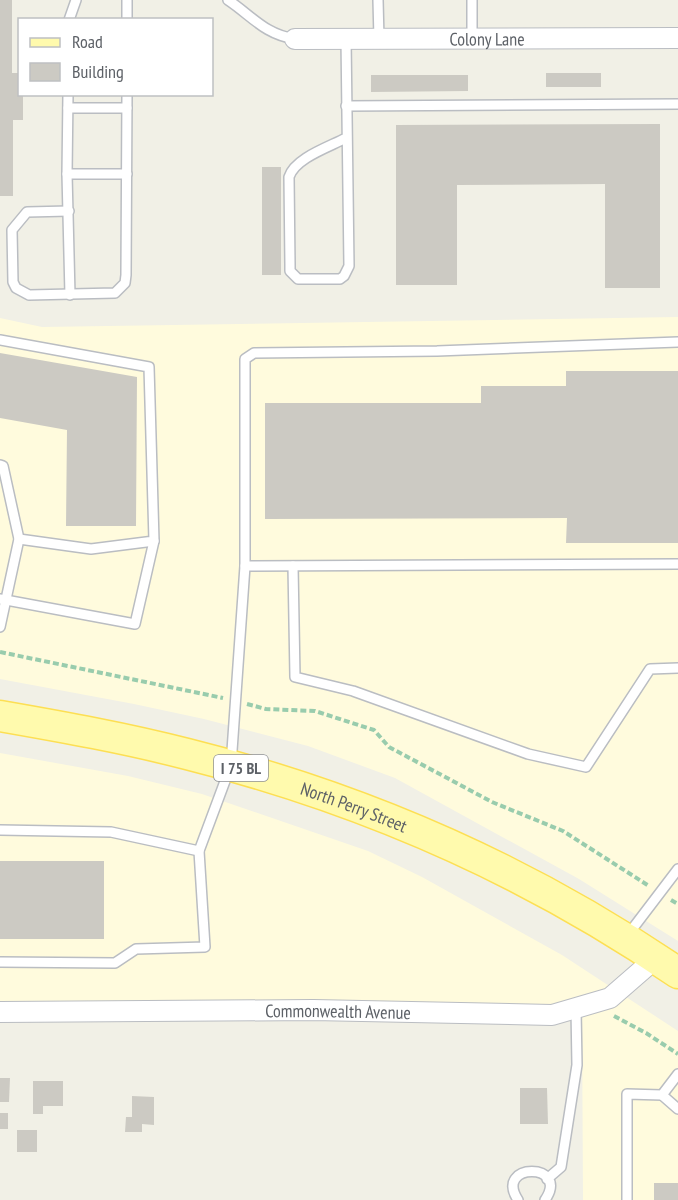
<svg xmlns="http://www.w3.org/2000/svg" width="678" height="1200" font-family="'PT Sans Narrow',sans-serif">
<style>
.commercial{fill:#fffbdd}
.building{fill:#cccac3}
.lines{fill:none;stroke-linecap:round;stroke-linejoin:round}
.service-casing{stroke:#babdc2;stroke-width:12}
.minor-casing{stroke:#babdc2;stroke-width:22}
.primary-casing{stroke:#fddf53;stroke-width:33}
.path{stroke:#99ccad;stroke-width:4;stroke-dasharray:6 3;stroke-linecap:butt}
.service{stroke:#fff;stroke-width:9}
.minor{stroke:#fff;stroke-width:20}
.primary{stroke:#fffaad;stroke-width:30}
.labels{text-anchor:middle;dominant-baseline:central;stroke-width:4.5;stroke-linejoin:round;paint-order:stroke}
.shield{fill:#fff;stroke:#8e9095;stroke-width:1.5}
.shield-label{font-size:16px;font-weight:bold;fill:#5d6167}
.street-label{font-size:18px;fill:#5d6167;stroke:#fff}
</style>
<rect width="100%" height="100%" fill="#f1f0e6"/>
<!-- commercial -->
<g class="commercial">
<polygon points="678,317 678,941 579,879 395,778 308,746 204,719 134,704 0,679 0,318 42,327"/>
<polygon points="0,753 128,776 202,794 368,851 422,877 562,955 678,1031 678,1200 583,1200 582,1011 0,1008"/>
</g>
<!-- building -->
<g class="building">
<polygon points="0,0 12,0 12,73 20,73 20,94 23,94 23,120 13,120 13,196 0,196"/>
<rect x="546" y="73" width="55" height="14"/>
<polygon points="371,75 468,75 468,91 371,92"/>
<polygon points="660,124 660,288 605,288 605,184 457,185 457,285 396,285 396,125"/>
<rect x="262" y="167" width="19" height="108"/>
<polygon points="0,353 137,377 136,526 66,526 67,430 0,418"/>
<polygon points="566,371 678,371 678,543 566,543 567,518 265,519 265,403 481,403 481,386 566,386"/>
<rect x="0" y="861" width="104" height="78"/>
<polygon points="0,1078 10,1078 9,1102 0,1102"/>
<polygon points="33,1081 63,1081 63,1106 43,1106 43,1114 33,1114"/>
<polygon points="520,1088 547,1088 548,1124 520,1124"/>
<polygon points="132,1096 154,1097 154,1125 142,1124 142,1132 125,1132 126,1117 132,1117"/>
<rect x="0" y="1113" width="8" height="16"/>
<rect x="17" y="1130" width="20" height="22"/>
<rect x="654" y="1183" width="24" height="17"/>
</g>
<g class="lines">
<defs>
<g id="service">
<path d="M228,0C252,16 264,34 295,39"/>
<polyline points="378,0 379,39"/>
<polyline points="69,20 76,0"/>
<polyline points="127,20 127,0"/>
<polyline points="472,38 472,0"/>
<path d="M346,39L349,266L344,276L340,279H298L290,271V265L289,177C295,158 329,147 346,138"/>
<polyline points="68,94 67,174 70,295"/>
<polyline points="346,106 678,104"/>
<polyline points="68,108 127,108"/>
<polyline points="67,174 127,174"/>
<polyline points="69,211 27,212 12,230 13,282 16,288 29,295 115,293 125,283 126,275 127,94"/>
<polyline points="0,340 149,367 154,541 91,549 19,539"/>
<polyline points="0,465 3,466 19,539 0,627"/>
<polyline points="245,566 245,359 254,353 437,351 678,342"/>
<polyline points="293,566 295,677 353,691 528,754 586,767 650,669 678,668"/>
<polyline points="0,599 135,624 154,541"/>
<polyline points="0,830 111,832 199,851"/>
<polyline points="627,936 678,869"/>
<polyline points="0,962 115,963 136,949 205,947 199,851 231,765 245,566 678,564"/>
<polyline points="662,1095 678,1109"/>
<polyline points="547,1179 561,1167 577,1065 576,1009"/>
<path d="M518,1200C493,1162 571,1162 545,1200"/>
<polyline points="627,1200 627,1094 662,1095 678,1074"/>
</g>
<g id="minor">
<path id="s1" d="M295,39L678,38"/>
<path id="s2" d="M0,1012L313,1010L552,1015L610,998L656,958"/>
</g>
<g id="primary">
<path id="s3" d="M0,716C63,727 125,738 187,754C362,798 529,871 678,973"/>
</g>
</defs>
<!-- service casing -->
<use href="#service" class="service-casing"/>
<!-- minor casing -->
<use href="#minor" class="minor-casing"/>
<!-- primary casing -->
<use href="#primary" class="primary-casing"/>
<!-- path -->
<g class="path">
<polyline points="0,652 223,698"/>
<polyline points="247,704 266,709 315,711 374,730 389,747 492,802 563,831 649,886"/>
<polyline points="671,900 678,904"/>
<polyline points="614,1016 646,1033 678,1054"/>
</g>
<!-- service -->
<use href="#service" class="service"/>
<!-- minor -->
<use href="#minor" class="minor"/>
<!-- primary -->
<use href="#primary" class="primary"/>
</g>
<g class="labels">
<!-- shield labels -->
<rect class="shield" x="214" y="755" width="54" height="26" rx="4.5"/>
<g class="shield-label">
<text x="241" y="768">I 75 BL</text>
</g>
<!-- street labels -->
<g class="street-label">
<text stroke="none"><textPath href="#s1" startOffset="192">Colony Lane</textPath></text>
<text stroke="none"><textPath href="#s3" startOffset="366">North Perry Street</textPath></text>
<text stroke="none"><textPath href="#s2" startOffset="338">Commonwealth Avenue</textPath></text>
</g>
</g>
<!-- legend -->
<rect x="18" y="18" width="195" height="78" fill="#ffffff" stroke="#bec0c2" stroke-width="1.5"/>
<rect x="30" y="38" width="30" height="9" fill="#fffaad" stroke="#bec0c2" stroke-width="1.5"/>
<text x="72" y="48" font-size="18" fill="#5d6167">Road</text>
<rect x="30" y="63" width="30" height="18" fill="#cccac3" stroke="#bec0c2" stroke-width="1.5"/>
<text x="72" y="78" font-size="18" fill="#5d6167">Building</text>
</svg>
